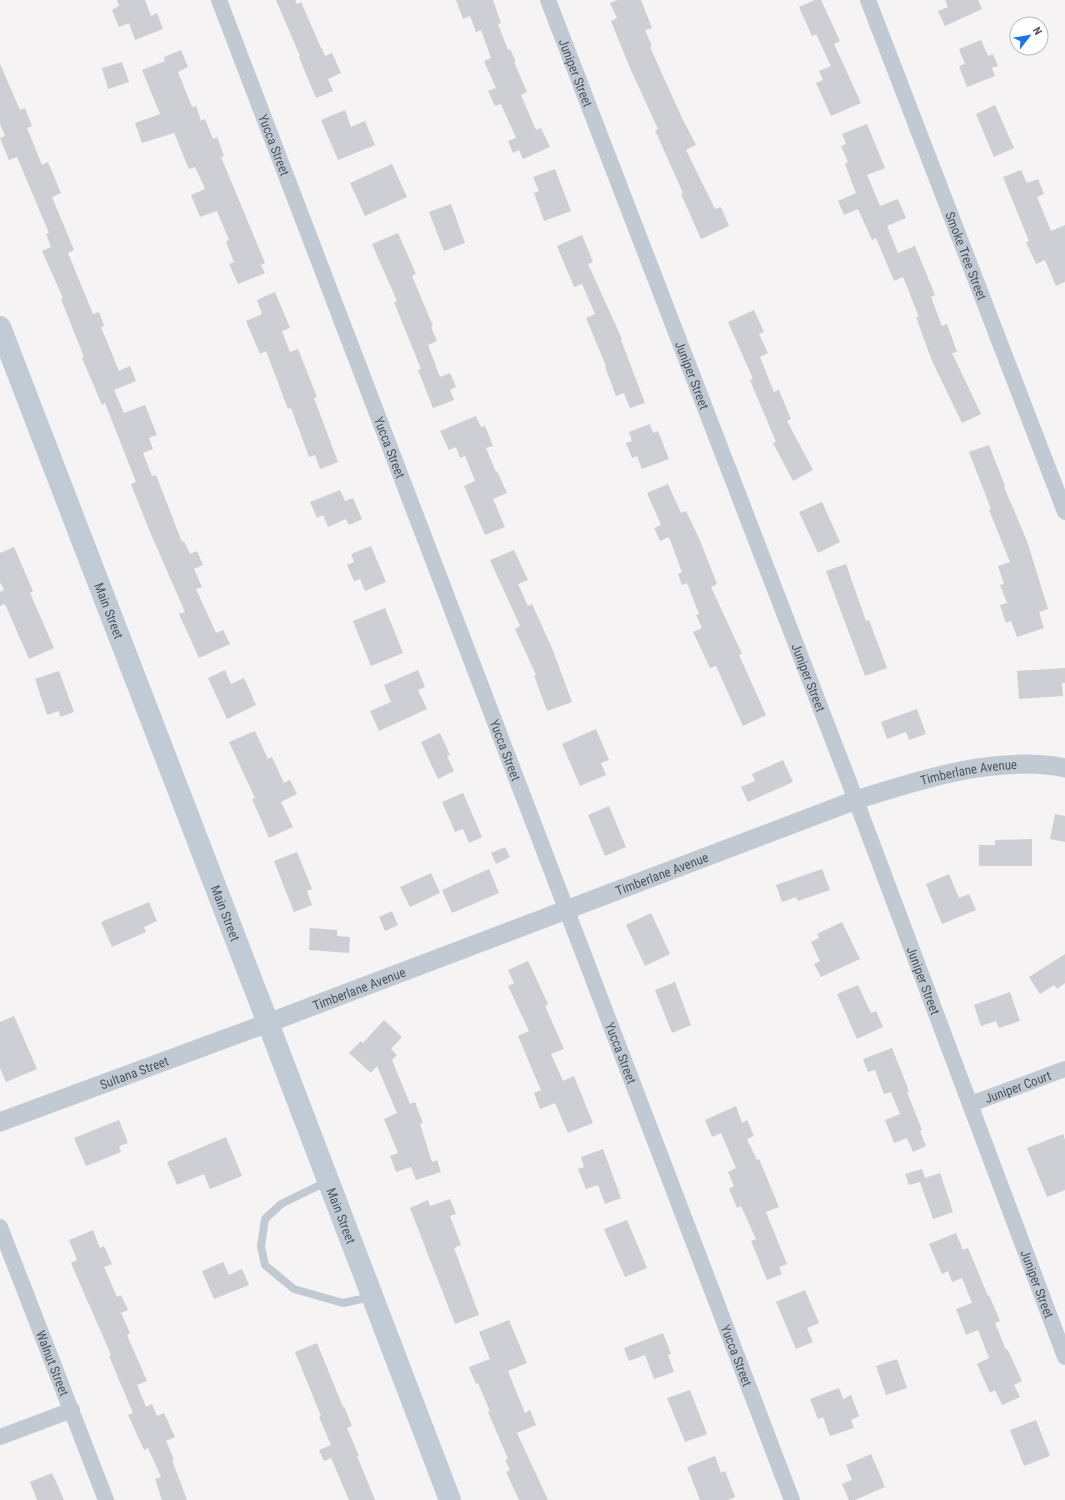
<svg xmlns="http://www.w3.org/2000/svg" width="1065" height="1500" font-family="'Roboto Condensed',sans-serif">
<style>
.building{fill:#cdcfd5}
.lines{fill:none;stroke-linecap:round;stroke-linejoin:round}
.service{stroke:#c1cad2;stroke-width:8}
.minor{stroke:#c1cad2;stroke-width:16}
.tertiary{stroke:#c1cad2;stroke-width:19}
.secondary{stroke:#c1cbd6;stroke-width:22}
.labels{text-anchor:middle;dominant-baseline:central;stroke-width:4;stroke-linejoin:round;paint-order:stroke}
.street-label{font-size:13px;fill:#4a5661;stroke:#fff}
</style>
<rect width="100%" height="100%" fill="#f5f3f3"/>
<!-- building -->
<g class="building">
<polygon points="117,0 145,0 151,16 157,13 163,29 135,40 129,23 119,27 112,10 119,6"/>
<polygon points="276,0 295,0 297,4 301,2 321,48 322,48 325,56 332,53 341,73 328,79 333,91 316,98 299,57 300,56"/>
<polygon points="456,0 493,0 501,23 498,24 508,50 510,49 516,62 514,62 527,92 521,95 536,130 541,128 550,147 523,159 519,150 513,153 508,141 516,138 501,104 495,106 488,91 496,88 484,61 491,58 481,30 476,32 470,16 463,19"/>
<polygon points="618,0 641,0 652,28 645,30 652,46 650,47 682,118 696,145 686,150 715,209 721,207 729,226 701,239 681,194 683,193 655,130 658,129 630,68 611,21 617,18 610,3"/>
<polygon points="815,0 821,0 840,41 834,44 861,103 831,116 816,83 823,80 819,71 831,66 816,34 812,36 799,7"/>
<polygon points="945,0 978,0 982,9 945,26 938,11 948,7"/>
<polygon points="981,40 988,56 993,54 998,66 992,68 995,76 967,87 959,66 965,64 959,49"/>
<polygon points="181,50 188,67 178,72 192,107 196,106 201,121 205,119 213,139 217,137 224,156 221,157 265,263 261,265 265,273 238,284 229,264 234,262 226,242 229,240 217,211 200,217 191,195 205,189 195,167 189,169 174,133 142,143 135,123 160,114 142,70 165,61 164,57"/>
<polygon points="122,62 129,82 108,89 102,68"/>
<polygon points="0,64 20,110 25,108 32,126 27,128 42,165 48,162 61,193 52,197 74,250 68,253 93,314 99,312 104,326 101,327 119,371 130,366 136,381 114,390 124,413 145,405 157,435 149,438 153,449 143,453 152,476 156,475 182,542 184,541 190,554 197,551 203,565 194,569 202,587 196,589 216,633 223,630 230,644 199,658 179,614 185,612 150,532 131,484 136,482 105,403 102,405 82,358 84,357 61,299 63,298 42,251 51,247 46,234 49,233 17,157 9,160 0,138 5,136 0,124"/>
<polygon points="995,105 1014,148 994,157 976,114"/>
<polygon points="345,110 351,127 365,121 375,145 338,160 321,120"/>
<polygon points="867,124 885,168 867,175 880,206 898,199 906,218 887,226 898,253 915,246 935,295 931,297 942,326 947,324 957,352 952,353 981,414 962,423 932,361 916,317 919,317 903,277 894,281 876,238 872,240 858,209 844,215 838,201 856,193 845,164 848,162 841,146 846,144 842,134"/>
<polygon points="392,164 407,197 365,216 350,183"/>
<polygon points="555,169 571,211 544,221 534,193 539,191 533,177"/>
<polygon points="1021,170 1027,183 1038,179 1044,194 1037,197 1051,231 1065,225 1065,282 1056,286 1045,260 1036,264 1026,242 1029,241 1003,177"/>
<polygon points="451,204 465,243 444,251 429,212"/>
<polygon points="398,233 416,274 412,276 433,326 431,327 437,341 428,345 440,377 450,373 456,387 450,390 454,400 433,408 418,370 421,369 394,302 397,301 372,244"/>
<polygon points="582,235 593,262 588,264 622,339 621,340 645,403 630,408 624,393 616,396 605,367 606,366 586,318 595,314 582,284 574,287 557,246"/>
<polygon points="275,292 290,328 282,331 290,352 298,349 317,397 314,398 338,462 320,469 315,455 309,457 291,408 288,409 266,351 260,354 246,321 262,314 257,300"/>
<polygon points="754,310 764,332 759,334 768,353 760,357 774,392 779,390 791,419 787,421 813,470 793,481 773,443 776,442 750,380 753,379 728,322"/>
<polygon points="476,416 481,427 485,426 493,446 486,448 496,472 497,471 507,493 493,499 505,527 485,535 464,486 475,481 465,456 460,458 456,447 449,450 440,431"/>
<polygon points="650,424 653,433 658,431 669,459 642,469 637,456 632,458 626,443 632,441 629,432"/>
<polygon points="989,445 1005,486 1004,487 1027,541 1048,609 1039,612 1044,628 1017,637 1011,621 1006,623 1000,605 1007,603 1000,585 1004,584 998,566 1010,562 989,510 991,509 969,452"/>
<polygon points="668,484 681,513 686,511 699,538 717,584 711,587 742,654 739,655 766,715 743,726 716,666 710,668 693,632 702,628 696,615 699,614 687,583 682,585 678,574 682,572 669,537 660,541 654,528 661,525 647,493"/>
<polygon points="340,490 345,501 353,498 362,519 349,525 346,519 328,527 323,515 317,518 310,502"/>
<polygon points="822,502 840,542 818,553 799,512"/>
<polygon points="371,546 386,582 365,591 360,579 354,581 347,565 354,562 351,554"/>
<polygon points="14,547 33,591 30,593 54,648 29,659 5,604 0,606 0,592 4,590 0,582 0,553"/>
<polygon points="514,550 528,580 518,584 528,606 532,604 552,648 572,702 547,711 534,675 536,675 515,629 520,626 490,560"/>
<polygon points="846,564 866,621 869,620 887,668 865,676 826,571"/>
<polygon points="385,608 403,653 371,666 353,621"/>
<polygon points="1065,668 1065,683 1062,683 1063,696 1019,699 1017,671"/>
<polygon points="225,670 231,684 244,678 256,705 227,719 208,678"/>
<polygon points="418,670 425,687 418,690 427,709 379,731 370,711 391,702 384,685"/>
<polygon points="59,671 74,712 60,717 59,711 47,715 35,679"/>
<polygon points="917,709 926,734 909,740 906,732 887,739 881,722"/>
<polygon points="596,729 609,760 601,763 606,775 580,786 562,744"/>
<polygon points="255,731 268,759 272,757 284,783 290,780 297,794 281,802 293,827 269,838 252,799 255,798 229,742"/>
<polygon points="440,733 450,755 447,756 454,771 438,779 421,742"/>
<polygon points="783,760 793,782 748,802 741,787 755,781 752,774"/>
<polygon points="463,793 482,837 469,843 463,829 455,832 442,802"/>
<polygon points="609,806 626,847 605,856 588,815"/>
<polygon points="1055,814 1065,816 1065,842 1050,839"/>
<polygon points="1032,839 1032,866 979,866 979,845 995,845 995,840"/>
<polygon points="505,847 510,857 496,864 491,853"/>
<polygon points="297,852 312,889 307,891 312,905 294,912 274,861"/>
<polygon points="489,869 499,893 452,913 442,890"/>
<polygon points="822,869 830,890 798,901 796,897 782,902 776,885"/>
<polygon points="431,873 440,893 410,907 400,887"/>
<polygon points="949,874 959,898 969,894 976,910 942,924 926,884"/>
<polygon points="149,902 157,921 144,927 146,932 112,947 101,922"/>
<polygon points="392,911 398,925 385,931 379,917"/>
<polygon points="651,913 670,954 645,966 626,925"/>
<polygon points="842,922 860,959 821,977 814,964 820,961 811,942 819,938 817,934"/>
<polygon points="310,928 337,930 337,936 350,937 349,953 309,950"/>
<polygon points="1065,954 1065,983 1057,989 1054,985 1040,994 1029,977"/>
<polygon points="528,961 548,1004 545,1006 564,1049 551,1054 563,1081 574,1076 593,1123 568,1133 555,1103 540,1109 534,1093 541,1090 518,1036 529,1031 508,986 514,983 508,970"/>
<polygon points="675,982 691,1025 672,1033 655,990"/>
<polygon points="858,985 871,1013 876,1011 883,1027 857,1039 837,994"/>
<polygon points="1010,992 1020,1021 999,1028 996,1021 981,1026 974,1005"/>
<polygon points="14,1016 37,1069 6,1082 0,1068 0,1022"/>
<polygon points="384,1020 402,1037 391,1049 397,1055 392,1060 410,1104 415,1102 423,1123 420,1124 432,1162 437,1160 441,1172 416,1180 411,1167 396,1172 390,1156 398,1153 384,1119 397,1113 377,1066 371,1073 349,1053 361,1041 363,1043"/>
<polygon points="892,1048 909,1091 907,1092 922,1130 920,1131 926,1146 913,1152 907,1138 894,1143 885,1120 900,1114 891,1092 884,1094 875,1070 868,1072 863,1059"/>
<polygon points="736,1106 742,1123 747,1120 754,1136 747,1139 757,1160 759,1159 779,1207 766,1212 787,1264 779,1267 782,1274 767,1280 751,1241 756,1239 741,1206 737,1208 729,1189 734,1186 728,1172 736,1168 721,1133 712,1137 705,1120"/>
<polygon points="119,1120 128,1143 119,1146 121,1152 86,1166 74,1138"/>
<polygon points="1063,1134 1065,1140 1065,1190 1047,1197 1027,1148"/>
<polygon points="226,1137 242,1176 210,1189 204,1174 177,1185 167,1162"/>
<polygon points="603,1149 621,1198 605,1204 598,1185 586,1189 578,1169 584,1167 581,1157"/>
<polygon points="922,1169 925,1178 940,1173 953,1212 933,1219 920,1182 909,1185 905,1174"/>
<polygon points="450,1199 456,1214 450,1216 461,1245 454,1248 479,1315 455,1324 410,1208 428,1200 430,1206"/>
<polygon points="627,1220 647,1268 625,1277 604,1229"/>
<polygon points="93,1230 100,1248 104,1246 112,1264 104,1267 117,1297 121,1295 128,1310 121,1313 130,1333 127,1335 147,1381 137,1385 146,1407 152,1404 157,1416 164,1413 175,1437 166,1441 174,1459 172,1460 187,1500 162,1500 155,1479 161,1477 148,1448 144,1450 128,1415 133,1413 109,1356 111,1355 71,1263 77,1260 69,1240"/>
<polygon points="956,1233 963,1250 968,1248 988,1296 989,1295 1000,1321 995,1323 1006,1350 1008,1350 1022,1381 1014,1385 1020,1397 1002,1405 995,1390 990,1393 977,1364 989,1358 978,1330 966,1335 956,1309 972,1303 962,1278 952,1282 948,1271 942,1274 929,1244"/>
<polygon points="223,1262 229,1275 242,1269 249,1285 214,1299 202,1271"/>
<polygon points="805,1290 819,1323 807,1328 813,1342 796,1349 776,1302"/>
<polygon points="509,1320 527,1363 508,1371 525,1413 530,1410 536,1425 517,1433 548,1500 519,1500 506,1472 510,1470 505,1460 508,1459 488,1412 490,1411 478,1383 476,1384 469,1367 490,1359 479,1332"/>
<polygon points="663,1333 671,1354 668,1355 674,1372 654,1379 645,1355 629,1361 624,1348"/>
<polygon points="317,1343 343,1407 344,1406 352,1426 347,1428 359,1456 357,1456 375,1500 349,1500 331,1458 324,1461 319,1450 331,1445 319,1417 321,1416 295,1352"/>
<polygon points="897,1359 907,1388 886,1395 876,1366"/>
<polygon points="839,1388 843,1399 851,1395 859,1416 851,1420 854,1428 830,1436 823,1417 818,1419 810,1399"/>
<polygon points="690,1390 707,1434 685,1442 667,1398"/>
<polygon points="1036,1420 1050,1456 1024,1466 1010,1430"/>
<polygon points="871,1454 885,1487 855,1500 849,1500 842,1484 852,1480 846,1465"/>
<polygon points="715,1456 721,1473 725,1471 735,1497 728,1500 700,1500 687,1467"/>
<polygon points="52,1473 64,1500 37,1500 30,1482"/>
</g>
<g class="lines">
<!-- service -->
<polyline class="service" points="328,1181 281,1204 265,1219 261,1246 265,1265 294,1289 343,1303 371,1297"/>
<!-- minor -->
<g class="minor">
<path id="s1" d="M219,0L792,1500"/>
<path id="s2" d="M548,0L849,782L1065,1357"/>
<path id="s3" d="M868,0L1065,512"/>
<path id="s4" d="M971,1104L1065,1069"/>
<path id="s5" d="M0,1227L106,1500"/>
<polyline points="0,1437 72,1410"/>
</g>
<!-- tertiary -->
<path class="tertiary" id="s6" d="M0,1122L268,1023L856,800C919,780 998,754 1065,768"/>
<!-- secondary -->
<path class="secondary" id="s7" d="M0,327L268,1023L450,1500"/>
</g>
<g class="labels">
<!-- street labels -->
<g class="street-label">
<text stroke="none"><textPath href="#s2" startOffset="78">Juniper Street</textPath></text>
<text stroke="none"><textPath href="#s1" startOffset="155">Yucca Street</textPath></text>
<text stroke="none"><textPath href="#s3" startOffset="274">Smoke Tree Street</textPath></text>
<text stroke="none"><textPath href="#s2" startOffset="402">Juniper Street</textPath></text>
<text stroke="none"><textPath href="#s1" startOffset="479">Yucca Street</textPath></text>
<text stroke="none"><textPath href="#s7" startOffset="304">Main Street</textPath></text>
<text stroke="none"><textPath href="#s2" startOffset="726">Juniper Street</textPath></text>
<text stroke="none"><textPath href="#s1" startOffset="803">Yucca Street</textPath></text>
<text stroke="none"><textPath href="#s6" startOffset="1031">Timberlane Avenue</textPath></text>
<text stroke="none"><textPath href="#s6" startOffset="707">Timberlane Avenue</textPath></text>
<text stroke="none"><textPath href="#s7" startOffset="628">Main Street</textPath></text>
<text stroke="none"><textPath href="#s2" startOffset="1050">Juniper Street</textPath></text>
<text stroke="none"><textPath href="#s6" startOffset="383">Timberlane Avenue</textPath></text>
<text stroke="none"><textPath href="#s1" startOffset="1127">Yucca Street</textPath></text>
<text stroke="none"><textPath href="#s6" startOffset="143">Sultana Street</textPath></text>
<text stroke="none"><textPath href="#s4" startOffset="50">Juniper Court</textPath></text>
<text stroke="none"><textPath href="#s7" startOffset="952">Main Street</textPath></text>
<text stroke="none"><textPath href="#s2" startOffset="1374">Juniper Street</textPath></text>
<text stroke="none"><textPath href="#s1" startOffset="1451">Yucca Street</textPath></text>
<text stroke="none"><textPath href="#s5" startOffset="146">Walnut Street</textPath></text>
</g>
</g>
<!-- north arrow -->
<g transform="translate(1029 36) rotate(59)"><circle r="19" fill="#ffffff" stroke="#b7bbc0"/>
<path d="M0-3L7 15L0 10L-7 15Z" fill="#1a73e8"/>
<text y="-6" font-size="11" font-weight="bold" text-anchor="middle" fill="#4a5661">N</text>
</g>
</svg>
